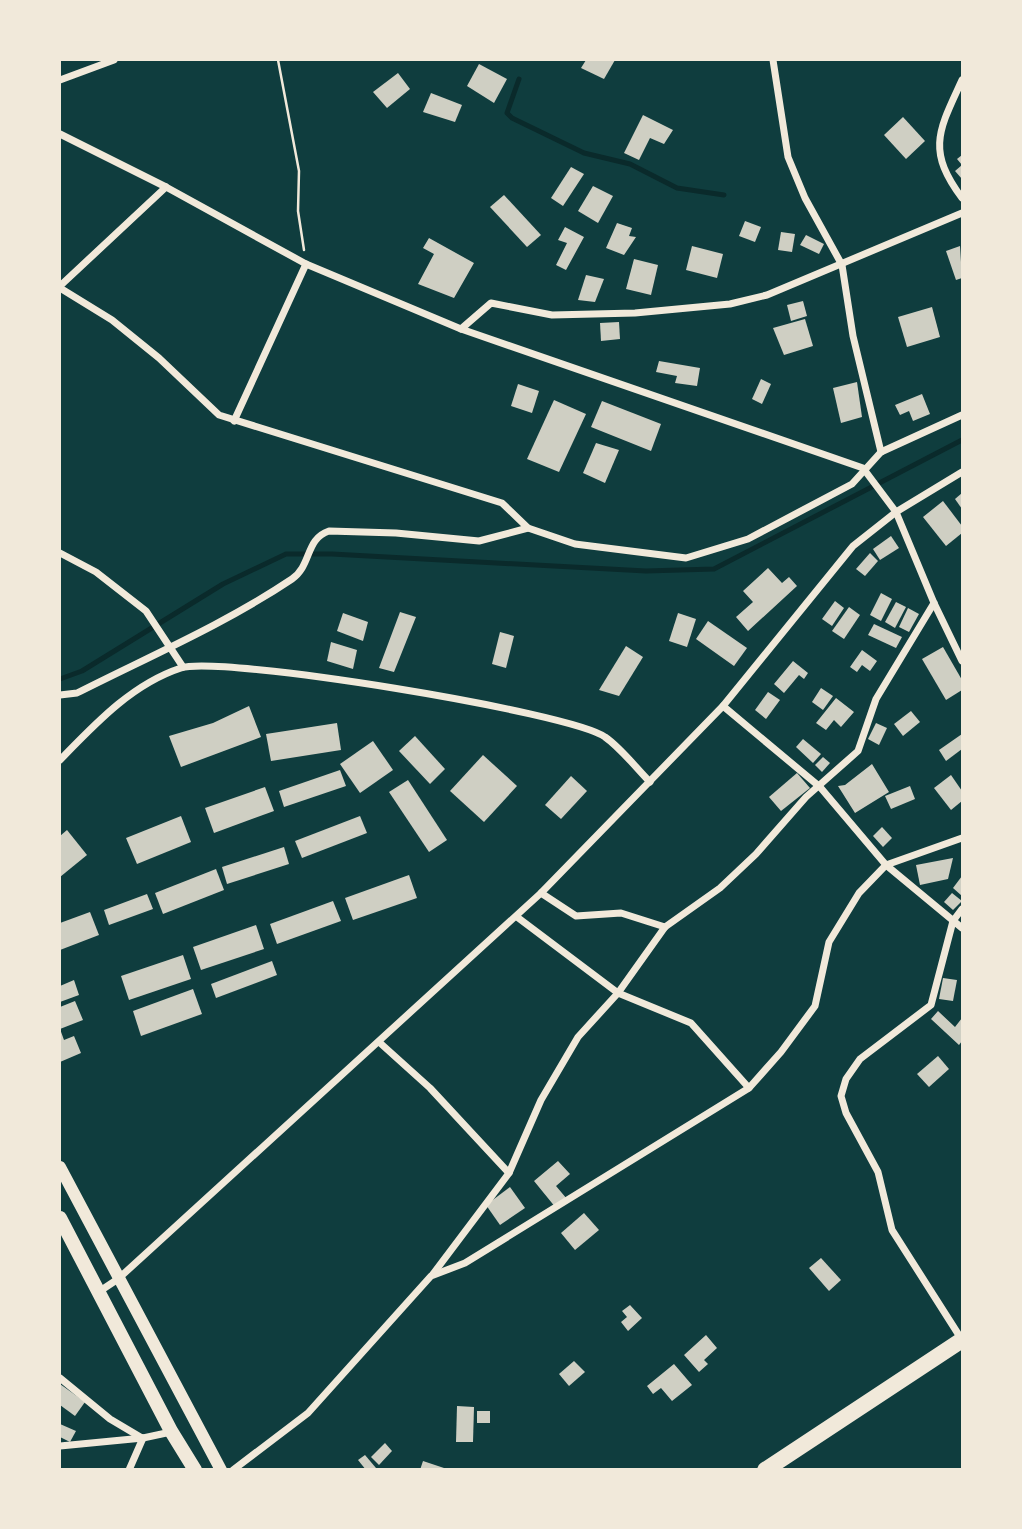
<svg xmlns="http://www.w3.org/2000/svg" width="1022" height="1529" font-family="'Archivo Narrow',sans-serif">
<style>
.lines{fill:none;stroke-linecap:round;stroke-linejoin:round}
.stream{stroke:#0a2a2b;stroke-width:5}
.building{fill:#cfcfc3}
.path{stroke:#f1e9da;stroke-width:2.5}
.minor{stroke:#f1e9da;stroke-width:7}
.secondary{stroke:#f1e9da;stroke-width:12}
.primary{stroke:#f1e9da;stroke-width:14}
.trunk{stroke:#f1e9da;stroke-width:16}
</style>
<rect width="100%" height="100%" fill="#0f3d3e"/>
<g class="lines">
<!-- stream -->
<g class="stream">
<polyline points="519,79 507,113 512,118 584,153 630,164 677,188 724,195"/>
<polyline points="60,679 82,671 223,584 286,554 332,554 646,571 714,569 962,440"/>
</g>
</g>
<!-- building -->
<g class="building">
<polygon points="586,60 615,60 604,79 581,68"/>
<polygon points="479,64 507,79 494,103 467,86"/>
<polygon points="398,73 410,89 387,108 373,92"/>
<polygon points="431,93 462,105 455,122 423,112"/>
<polygon points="643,115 673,130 664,144 650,138 639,160 624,153"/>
<polygon points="903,117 925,141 906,159 884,135"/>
<polygon points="962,155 962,179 955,171 962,165 957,159"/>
<polygon points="571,167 584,174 563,206 551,198"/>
<polygon points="593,186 613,196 598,223 578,211"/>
<polygon points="504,195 541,235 527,247 490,207"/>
<polygon points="745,221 761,227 755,242 739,236"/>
<polygon points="617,223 632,228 629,236 636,237 624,255 606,248"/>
<polygon points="565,227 584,237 566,270 556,265 567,243 558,240"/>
<polygon points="781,232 795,234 792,252 778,250"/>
<polygon points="806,235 824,244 819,254 800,245"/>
<polygon points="429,238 474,263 454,298 418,284 434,254 423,248"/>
<polygon points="692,246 723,254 717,278 686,270"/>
<polygon points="960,246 962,278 956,280 946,251"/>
<polygon points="634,259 658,265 651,295 626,289"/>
<polygon points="586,275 604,279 595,302 578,300"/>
<polygon points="803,301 807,316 791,321 787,305"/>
<polygon points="932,307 940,337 907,347 898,317"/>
<polygon points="805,319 813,346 784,355 773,328"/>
<polygon points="619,322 620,339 601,341 600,323"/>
<polygon points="659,361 700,368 697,386 675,383 677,376 656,372"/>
<polygon points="761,379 771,384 762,404 752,399"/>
<polygon points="857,382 862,417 841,423 833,388"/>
<polygon points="518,384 539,391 532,413 511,406"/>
<polygon points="922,394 930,414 913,421 909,411 900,415 895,405"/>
<polygon points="554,400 586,414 559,472 527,459"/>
<polygon points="602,401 661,424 651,451 591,427"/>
<polygon points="596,443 619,450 605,483 583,473"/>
<polygon points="962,493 962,509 955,499"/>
<polygon points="943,501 962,526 962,533 946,546 923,517"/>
<polygon points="891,536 899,548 880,560 873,549"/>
<polygon points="870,553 878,561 865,576 856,569"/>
<polygon points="768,568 782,583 789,577 797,586 748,631 736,617 753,602 743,591"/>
<polygon points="881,593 892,599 881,621 870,615"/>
<polygon points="835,601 844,608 832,626 822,619"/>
<polygon points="896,602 906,607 895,628 885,622"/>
<polygon points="849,607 860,615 844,639 832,631"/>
<polygon points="908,608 919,614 909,632 899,627"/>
<polygon points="400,612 416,617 394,672 379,668"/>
<polygon points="343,613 368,622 363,641 337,631"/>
<polygon points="678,613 696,619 687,647 669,641"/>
<polygon points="708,621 747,648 734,666 696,639"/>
<polygon points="874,624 902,637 896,648 868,635"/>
<polygon points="500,632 514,636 506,668 492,664"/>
<polygon points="331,642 357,650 353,669 327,661"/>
<polygon points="626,646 643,657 619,696 599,690"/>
<polygon points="943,647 962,680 962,690 946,700 922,659"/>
<polygon points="862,650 877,661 870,671 862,665 857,672 850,667"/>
<polygon points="793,661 808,673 804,679 799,675 784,693 774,684"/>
<polygon points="821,688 833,696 823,710 812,702"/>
<polygon points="768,692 780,700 766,719 755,710"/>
<polygon points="836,698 854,712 841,727 834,720 826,730 816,723"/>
<polygon points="249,706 261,737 181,767 169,736 213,723"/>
<polygon points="911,711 920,722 903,736 894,724"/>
<polygon points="337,723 341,750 271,761 266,734"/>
<polygon points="876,723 887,728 879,745 868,739"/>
<polygon points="962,734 962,749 946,761 939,750"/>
<polygon points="415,736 445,769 430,784 399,751"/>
<polygon points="803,739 821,754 813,763 796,747"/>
<polygon points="373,741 393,770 360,793 340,764"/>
<polygon points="483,755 517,786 484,822 450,791"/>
<polygon points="823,757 830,763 822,772 815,765"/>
<polygon points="872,764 889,792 855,813 838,786 845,785"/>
<polygon points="340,770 346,786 284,807 279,791"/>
<polygon points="797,773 810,788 781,811 769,797"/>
<polygon points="951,775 962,791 962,801 951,810 934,788"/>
<polygon points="571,776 587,791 561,819 545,805"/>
<polygon points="408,780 447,840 429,852 389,792"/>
<polygon points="910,786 915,799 891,809 885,796"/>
<polygon points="265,787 274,811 214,833 205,808"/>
<polygon points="181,816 191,842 137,864 126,838"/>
<polygon points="360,816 367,833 302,858 295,841"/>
<polygon points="882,827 892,838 883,847 873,836"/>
<polygon points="67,830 87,855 60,877 60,836"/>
<polygon points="284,847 289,864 227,884 222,867"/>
<polygon points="953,858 948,879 920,885 916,865"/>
<polygon points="216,869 224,890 163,914 155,893"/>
<polygon points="409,875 417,898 353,920 345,898"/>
<polygon points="962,876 962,896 953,888"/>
<polygon points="952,893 962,901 953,910 944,902"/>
<polygon points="147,894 153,909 109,925 104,910"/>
<polygon points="333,901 341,921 277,944 270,924"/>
<polygon points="90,912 99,935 60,950 60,923"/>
<polygon points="256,925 264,949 201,970 193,947"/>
<polygon points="183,955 191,979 129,1000 121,976"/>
<polygon points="272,961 277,975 216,998 211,984"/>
<polygon points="943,978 957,980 953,1001 939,999"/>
<polygon points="74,980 79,995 60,1002 60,986"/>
<polygon points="193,989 202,1014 141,1036 133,1011"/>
<polygon points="75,1001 83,1020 60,1029 64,1040 74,1036 81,1053 60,1062 60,1007"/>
<polygon points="938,1011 955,1027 962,1018 962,1041 959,1045 931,1019"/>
<polygon points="938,1056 949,1069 929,1087 917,1074"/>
<polygon points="558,1161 570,1174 556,1186 567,1199 556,1208 534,1181"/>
<polygon points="510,1187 525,1208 500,1225 486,1205"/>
<polygon points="584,1213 599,1230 575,1250 561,1233"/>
<polygon points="821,1258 841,1280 829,1291 809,1268"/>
<polygon points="630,1305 642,1318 628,1331 621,1322 627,1317 622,1311"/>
<polygon points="706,1335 717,1348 704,1360 708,1364 699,1372 684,1355"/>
<polygon points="574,1361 585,1372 569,1386 559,1374"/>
<polygon points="674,1364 692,1385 672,1401 661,1388 653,1394 647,1386"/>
<polygon points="60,1384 85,1402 75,1416 60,1405"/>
<polygon points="457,1406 474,1407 473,1442 456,1442"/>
<rect x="477" y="1411" width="13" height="12"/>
<polygon points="60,1424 76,1431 70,1442 60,1437"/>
<polygon points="385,1443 392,1451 379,1465 371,1457"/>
<polygon points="365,1455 376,1468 375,1470 366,1470 358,1460"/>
<polygon points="423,1461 447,1469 447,1470 420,1470"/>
</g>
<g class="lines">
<!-- path -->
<polyline class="path" points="278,60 299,171 298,211 304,250"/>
<!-- minor -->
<g class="minor">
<polyline points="773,60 788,157 805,198 842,265 853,336 881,452"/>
<polyline points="60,80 114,60"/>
<path d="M962,80C939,130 926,150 962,198"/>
<polyline points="60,134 166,187 306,264 461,329 863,468 896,512 934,603 962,661"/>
<polyline points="60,286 166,187"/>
<polyline points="60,288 112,320 159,358 219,415 502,503 528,528 575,544 686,558 748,539 852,484 881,452 962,415"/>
<polyline points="461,329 491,303 552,315 635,313 730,304 767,295 962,213"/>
<polyline points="234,421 306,264"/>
<polyline points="60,553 96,572 146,611 183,667"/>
<path d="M60,695L77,693C148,657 225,624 292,579C312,565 305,539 329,531L396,533L479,541L528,528"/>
<polyline points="723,706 820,787 886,865 962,928"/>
<path d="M60,760C95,724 132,684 181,668C220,655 571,712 605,737C621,748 636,768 650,782"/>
<polyline points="541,893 576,916 621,913 665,927"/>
<polyline points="517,917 618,993 691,1023 749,1088"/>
<polyline points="379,1042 430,1088 509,1173"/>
<polyline points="433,1274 509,1173 541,1100 578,1037 618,993 665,927 720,888 756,854 806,797 858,751 876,699 934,603"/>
<polyline points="100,1291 118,1279 541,893 723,706 853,546 896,512 962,472"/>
<polyline points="962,1340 892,1230 878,1172 846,1113 841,1096 846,1079 860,1059 931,1005 953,921 962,909"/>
<polyline points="60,1378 110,1419 142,1438"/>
<polyline points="60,1446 143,1438 171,1432"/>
<polyline points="129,1470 143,1438"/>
<polyline points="233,1470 308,1413 431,1276 465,1263 749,1088 781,1052 815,1006 829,942 859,893 886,865 962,838"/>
</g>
<!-- secondary -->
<polyline class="secondary" points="60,1167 221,1470"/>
<!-- primary -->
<polyline class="primary" points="60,1218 171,1431 195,1470"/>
<!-- trunk -->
<polyline class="trunk" points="765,1470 962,1340"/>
</g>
<!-- border -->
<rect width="1022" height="1529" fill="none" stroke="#f1e9da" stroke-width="122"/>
</svg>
